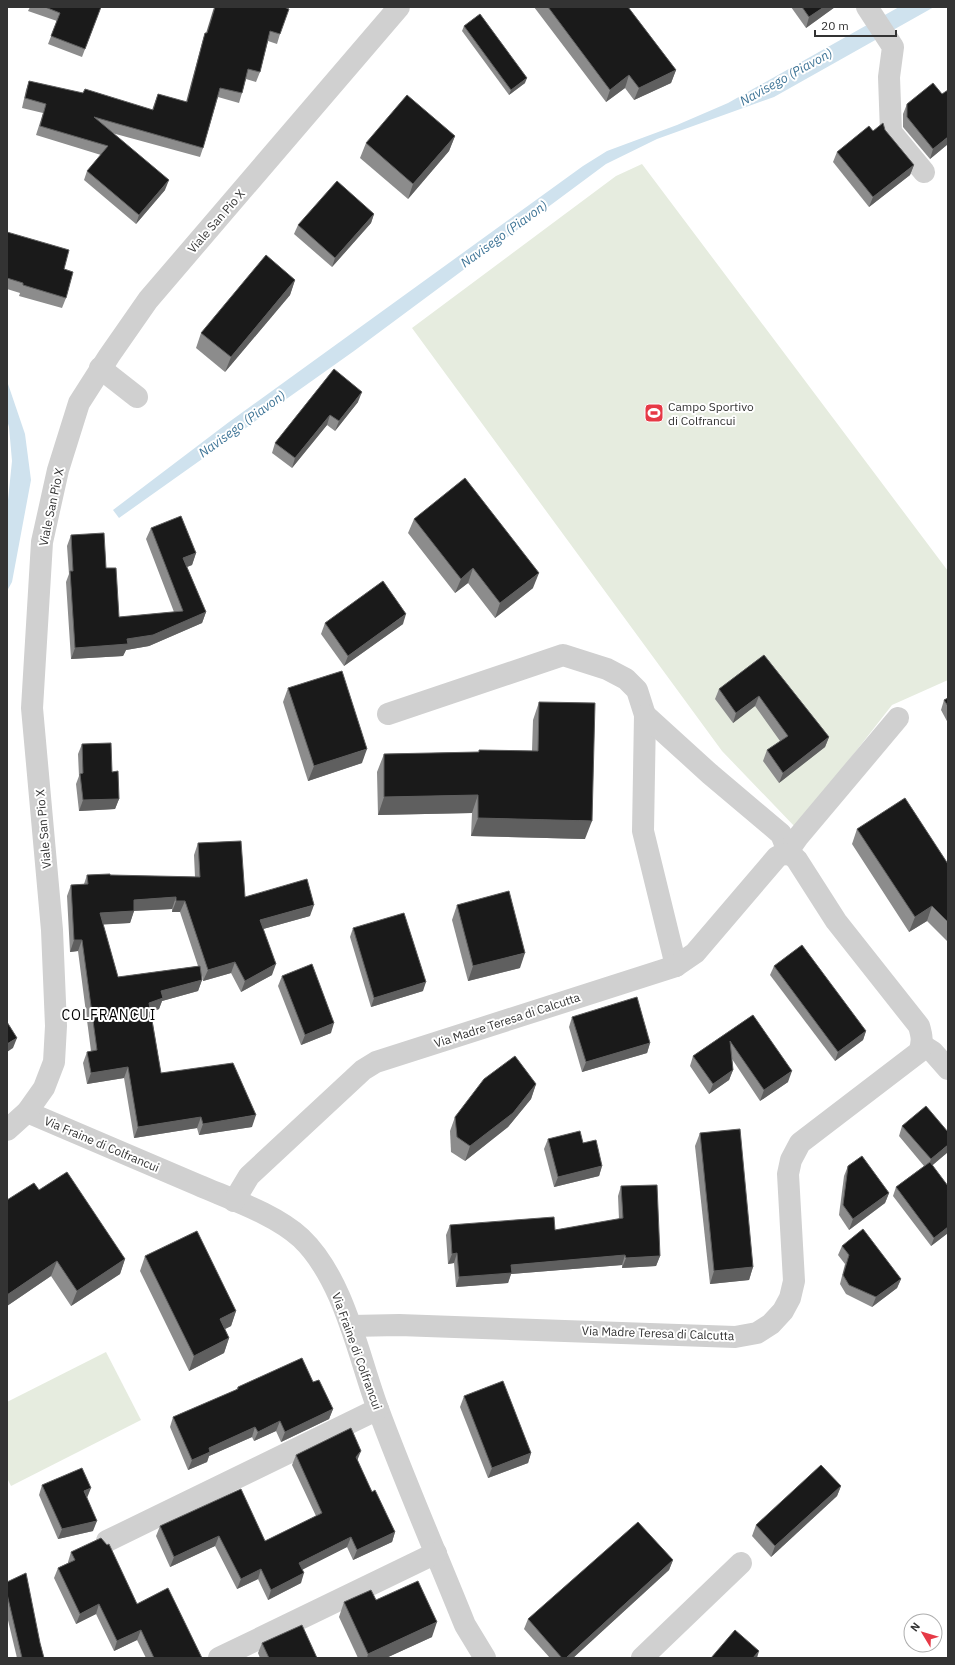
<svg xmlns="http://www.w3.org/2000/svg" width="955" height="1665" font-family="'IBM Plex Sans',sans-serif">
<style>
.green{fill:#e6ecdf}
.water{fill:#cfe2ee}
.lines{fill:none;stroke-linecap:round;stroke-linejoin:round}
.minor{stroke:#d0d0d0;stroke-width:22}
.wall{fill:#8c8c8c;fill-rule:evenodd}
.shaded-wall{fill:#5f5f5f}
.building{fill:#1a1a1a;stroke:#5f5f5f}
.labels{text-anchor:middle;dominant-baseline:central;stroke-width:4;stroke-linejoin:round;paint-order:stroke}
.street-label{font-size:12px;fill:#333;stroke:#fff}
.poi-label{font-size:12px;fill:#333;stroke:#fff;text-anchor:start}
.water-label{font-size:13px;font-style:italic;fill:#3f7597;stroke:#fff}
.quarter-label{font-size:14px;letter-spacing:1px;fill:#000;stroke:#fff}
</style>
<rect width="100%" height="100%" fill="#fff"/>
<!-- green -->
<g class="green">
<polygon points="642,164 948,571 948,680 892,705 796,828 722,751 412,328 616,176"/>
<polygon points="106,1352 141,1420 11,1486 7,1478 7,1402"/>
</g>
<!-- water -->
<g class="water">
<polygon points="899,7 934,7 774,97 657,139 606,164 354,351 119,518 113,510 229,422 583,166 607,151 677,125 728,103"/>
<polygon points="7,381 25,434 31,480 12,582 7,591 7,510 12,461 9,427 7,420"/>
</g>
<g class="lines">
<!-- minor -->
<g class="minor">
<polyline points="867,7 893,47 889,77 891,132 924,172"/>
<polyline points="100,368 137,397"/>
<polyline points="388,714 563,655 607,669 626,679 637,690 645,715 643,831 676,966"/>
<polyline points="645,715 710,774 781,834 785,844 786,854"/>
<polyline points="786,854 798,837 898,718"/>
<polyline points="922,1045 933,1052 948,1069"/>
<path d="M27,1112C84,1136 141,1161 198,1185C230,1199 275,1214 301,1238C344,1279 358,1355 378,1409C405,1482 436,1553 465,1625L485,1658"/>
<polyline points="7,1130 27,1112 44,1088 54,1062 56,1026 52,930 32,708 42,542 58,470 79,403 109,356 148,300 399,7"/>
<path d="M234,1201L249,1176L363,1070L376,1062L676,966L695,953L777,857C784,853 791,853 797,860L836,921L919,1026C922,1036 923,1042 919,1052L800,1143L791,1160L788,1174L794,1281L790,1298L783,1311L771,1324L757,1333L735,1337L399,1325L351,1326"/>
<polyline points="107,1541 378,1409"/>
<polyline points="219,1658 436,1553"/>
<polyline points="642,1658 741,1563"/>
</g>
</g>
<!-- wall -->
<g class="wall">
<polygon points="30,7 101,7 82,57 48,44 57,21 28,11"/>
<polygon points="214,7 284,7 280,34 277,44 268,41 260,72 256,82 246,79 242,93 239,103 218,97 203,148 200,157 112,133 165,190 136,224 84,180 87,171 101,155 36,135 43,113 22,108 26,90 29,81 152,110 158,94 186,102 202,43 205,33 206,33"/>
<polygon points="534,7 628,7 676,70 671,83 634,100 625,88 606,102"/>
<polygon points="791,7 835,7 806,28"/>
<polygon points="464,26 525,83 509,95 462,31"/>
<polygon points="907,104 948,144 930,159 903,127 903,114"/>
<polygon points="885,130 914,165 910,175 869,207 833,162 837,152"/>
<polygon points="455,136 449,151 408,199 360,158 366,143"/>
<polygon points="374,214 371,223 332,267 294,234 298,225"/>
<polygon points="7,232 64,269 66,298 62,308 19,296 20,293 7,289"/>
<polygon points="295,280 290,295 225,372 196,348 201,333"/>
<polygon points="334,369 358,402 335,431 327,425 292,468 272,453 275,443"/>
<polygon points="414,519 533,588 495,618 468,583 455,593 408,533"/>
<polygon points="151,528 196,553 192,565 187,567 206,612 202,623 149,646 126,650 123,656 71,659 66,582 69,574 67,546 71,535 106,568 119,617 174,612 146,539"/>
<polygon points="325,623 403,624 344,666 321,634"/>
<polygon points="764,655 829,737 825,747 779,783 763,761 767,750 780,741 755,706 733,723 715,699 719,689"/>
<polygon points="288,688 362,763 308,781 283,702"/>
<polygon points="948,698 948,723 941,710 944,700"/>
<polygon points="539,702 585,839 471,836 472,813 378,815 377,772 384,754 479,752 479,750 532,751 533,720"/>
<polygon points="82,744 112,772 119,799 115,809 79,811 76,784 79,776 78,754"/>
<polygon points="857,829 948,864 948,942 927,921 909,932 852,844"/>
<path d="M198,843L245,897L310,916L263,929L272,975L241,992L231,973L203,981L202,976V980L198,991L162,1001L159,1009L151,1012L161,1073L252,1127L199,1135L197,1128L134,1138L124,1078L87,1084L83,1063L87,1052L91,1051L78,951L70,952L67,896L71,885L84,884L87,875L195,877L194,855ZM172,909V912H180L198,966L118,977L103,924L130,923L134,911Z"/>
<polygon points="457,905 520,968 468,981 452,920"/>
<polygon points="353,928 423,991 371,1007 350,937"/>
<polygon points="774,966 866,1031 863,1040 835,1061 770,975"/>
<polygon points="282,976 331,1033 301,1045 278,986"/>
<polygon points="753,1015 788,1082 760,1101 732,1059 733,1070 729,1080 709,1094 690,1066 693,1056"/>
<polygon points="572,1017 650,1043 647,1053 582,1072 569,1027"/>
<polygon points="536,1084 531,1099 508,1127 465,1161 451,1152 450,1131 455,1117"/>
<polygon points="902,1126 948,1152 932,1165 948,1233 931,1246 893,1196 896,1187 924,1166 899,1136"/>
<polygon points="700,1133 753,1267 749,1280 710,1284 695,1146"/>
<polygon points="548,1139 583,1143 602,1166 599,1176 554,1187 544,1149"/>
<polygon points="848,1166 889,1193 885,1203 849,1230 839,1215 844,1176"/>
<polygon points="621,1186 660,1256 656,1266 622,1268 622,1265 511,1274 508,1283 456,1287 454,1263 448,1264 446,1235 450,1225 555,1230 619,1219 618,1196"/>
<polygon points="39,1190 125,1259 120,1274 71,1306 51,1276 7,1306 7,1200"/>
<polygon points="842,1246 901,1279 897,1288 872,1307 846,1294 840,1284 845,1264 838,1255"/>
<polygon points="145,1256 236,1311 231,1326 225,1329 229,1338 224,1353 189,1371 140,1271"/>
<polygon points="313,1382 333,1409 329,1419 281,1442 276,1431 254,1441 252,1437 209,1456 207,1462 188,1470 170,1427 173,1417 236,1390 238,1387"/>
<polygon points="464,1396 531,1453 528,1463 488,1478 460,1407"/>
<polygon points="296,1455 357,1460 372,1492 395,1532 392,1542 353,1560 347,1547 302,1569 301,1583 268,1600 258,1579 237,1589 215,1546 170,1567 156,1536 160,1526 265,1541 316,1516 292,1465"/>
<polygon points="42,1485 87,1498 93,1531 58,1539 39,1495"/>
<polygon points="841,1486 837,1496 771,1557 752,1536 756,1525"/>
<polygon points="71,1552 137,1604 202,1658 146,1658 137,1640 114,1651 96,1614 76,1624 54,1578 58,1568 68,1563 68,1562"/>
<polygon points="673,1560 669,1570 573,1658 550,1658 524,1629 528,1619"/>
<polygon points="7,1582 40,1643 44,1658 17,1658 7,1616"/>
<polygon points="376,1600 432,1637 386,1658 358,1658 339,1617 344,1602"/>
<polygon points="262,1643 317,1658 260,1658 258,1653"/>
</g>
<!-- shaded-wall -->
<g class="shaded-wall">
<polygon points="824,7 835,7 806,28 809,17"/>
<polygon points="676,70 671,83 634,100 639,88"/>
<polygon points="629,75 625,88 606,102 610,90"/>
<polygon points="527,78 525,83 509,95 511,90"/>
<polygon points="455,136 449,151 408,199 413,184"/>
<polygon points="948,137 948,144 930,159 933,149"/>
<polygon points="914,165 910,175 869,207 873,197"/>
<polygon points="169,180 165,190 136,224 139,215"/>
<polygon points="374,214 371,223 332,267 335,258"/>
<polygon points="295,280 290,295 225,372 231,357"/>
<polygon points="362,392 358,402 335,431 339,421"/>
<polygon points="330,415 327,425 292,468 295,458"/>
<polygon points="196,553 192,565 179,570 183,558"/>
<polygon points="473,568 468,583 455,593 461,579"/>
<polygon points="539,573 533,588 495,618 500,603"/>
<polygon points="206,612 202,623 149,646 126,650 123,656 71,659 75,648 127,639"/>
<polygon points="406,614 403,624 344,666 348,656"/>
<polygon points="759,696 755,706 733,723 736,713"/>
<polygon points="829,737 825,747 779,783 783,773"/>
<polygon points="367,749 362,763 308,781 314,766"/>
<polygon points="478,795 472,813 378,815 384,797"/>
<polygon points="119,799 115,809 79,811 83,800"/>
<polygon points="478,818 592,821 585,839 471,836"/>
<polygon points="176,897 172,909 130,911 134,900"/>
<polygon points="176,901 185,901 180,912 172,912"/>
<polygon points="314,905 310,916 256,931 260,920"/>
<polygon points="932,906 927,921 909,932 915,917"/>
<polygon points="134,911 130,923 96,925 100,913"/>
<polygon points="74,940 82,940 78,951 70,952"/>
<polygon points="525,953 520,968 468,981 473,966"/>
<polygon points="235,962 231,973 203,981 208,970"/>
<polygon points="276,964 272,975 241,992 245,981"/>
<polygon points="202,980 198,991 162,1001 159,1009 145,1014 149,1003 161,991"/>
<polygon points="426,982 423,991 371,1007 374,998"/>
<polygon points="334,1023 331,1033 301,1045 305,1035"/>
<polygon points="866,1031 863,1040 835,1061 838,1052"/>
<polygon points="17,1038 13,1048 7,1052 7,1044"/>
<polygon points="650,1043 647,1053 582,1072 586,1062"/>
<polygon points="128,1067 124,1078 87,1084 91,1073"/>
<polygon points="733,1070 729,1080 709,1094 713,1084"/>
<polygon points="792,1071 788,1082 760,1101 764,1090"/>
<polygon points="536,1084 531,1099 508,1127 465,1161 470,1146"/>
<polygon points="256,1115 252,1127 199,1135 203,1124"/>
<polygon points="201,1117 197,1128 134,1138 138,1127"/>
<polygon points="948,1145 948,1152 927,1170 931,1159"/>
<polygon points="602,1166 599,1176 554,1187 558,1177"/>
<polygon points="889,1193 885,1203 849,1230 853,1219"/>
<polygon points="948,1227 948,1233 931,1246 934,1238"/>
<polygon points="457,1253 454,1263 448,1264 452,1254"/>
<polygon points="625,1255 622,1265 511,1274 508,1283 456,1287 459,1277 511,1265"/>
<polygon points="660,1256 656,1266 622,1268 626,1258"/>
<polygon points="125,1259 120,1274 71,1306 77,1291"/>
<polygon points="57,1261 51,1276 7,1306 7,1295"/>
<polygon points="753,1267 749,1280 710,1284 714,1271"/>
<polygon points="901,1279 897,1288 872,1307 876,1297"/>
<polygon points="236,1311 231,1326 215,1334 220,1319"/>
<polygon points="229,1338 224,1353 189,1371 194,1356"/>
<polygon points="333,1409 329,1419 281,1442 285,1432"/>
<polygon points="280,1421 276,1431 254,1441 258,1432"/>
<polygon points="255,1427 252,1437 209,1456 207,1462 188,1470 192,1460 209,1448"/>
<polygon points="361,1451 357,1461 356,1457"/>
<polygon points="531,1453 528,1463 488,1478 492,1468"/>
<polygon points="841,1486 837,1496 771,1557 775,1546"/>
<polygon points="91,1488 87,1498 84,1491"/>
<polygon points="97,1521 93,1531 58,1539 62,1529"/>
<polygon points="395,1532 392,1542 353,1560 357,1550"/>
<polygon points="219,1536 215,1546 170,1567 174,1557"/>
<polygon points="351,1537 347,1547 296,1573 299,1563"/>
<polygon points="673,1560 669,1570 573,1658 566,1658"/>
<polygon points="261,1569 258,1579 237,1589 241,1579"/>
<polygon points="304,1573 301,1583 268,1600 271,1590"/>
<polygon points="99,1604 96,1614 76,1624 80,1614"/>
<polygon points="437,1622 432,1637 386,1658 367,1658 368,1654"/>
<polygon points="141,1630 137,1640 114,1651 117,1641"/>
<polygon points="759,1651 757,1658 753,1658"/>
</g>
<!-- building -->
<g class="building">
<polygon points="45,7 101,7 85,49 51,36 60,13"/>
<polygon points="215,7 284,7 289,9 280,34 270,31 260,72 248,69 242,93 220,88 203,148 94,117 169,180 139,215 87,171 108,146 40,126 46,104 25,98 29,81 83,93 85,89 153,110 158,94 187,102 205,33 207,33"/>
<polygon points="548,7 628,7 676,70 639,88 629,75 610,90"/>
<polygon points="802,7 824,7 809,17"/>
<polygon points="480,14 527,78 511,90 464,26"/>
<polygon points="933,83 942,94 948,90 948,137 933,149 907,117 907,104"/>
<polygon points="407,95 455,136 413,184 366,143"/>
<polygon points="883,123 885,130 914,165 873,197 837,152 869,126 873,131"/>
<polygon points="337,181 374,214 335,258 298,225"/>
<polygon points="7,232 69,250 64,269 73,272 66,298 23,285 23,283 7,278"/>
<polygon points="266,255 295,280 231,357 201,333"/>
<polygon points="334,369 362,392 339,421 330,415 295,458 275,443"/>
<polygon points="465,478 539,573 500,603 473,568 461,579 414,519"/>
<polygon points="181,516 196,553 183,558 206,612 153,635 127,639 128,644 75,648 70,571 73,571 71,535 104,533 106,568 116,568 119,617 183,611 151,528"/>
<polygon points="383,581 406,614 348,656 325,623"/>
<polygon points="764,655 829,737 783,773 767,750 788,736 759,696 736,713 719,689"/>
<polygon points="342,671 367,749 314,766 288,688"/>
<polygon points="948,698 948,706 944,700"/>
<polygon points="539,702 595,703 592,821 478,818 478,795 384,797 384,754 479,752 479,750 538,751"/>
<polygon points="111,743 112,772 118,771 119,799 83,800 80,774 83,773 82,744"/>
<polygon points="905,798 948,864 948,922 932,906 915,917 857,829"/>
<polygon points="241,841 245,897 307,879 314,905 260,920 276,964 245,981 235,962 208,970 185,901 176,901 176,897 134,900 134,911 100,913 118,977 200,966 202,980 161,991 163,998 149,1003 161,1073 233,1063 256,1115 203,1124 201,1117 138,1127 128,1067 91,1073 87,1052 97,1050 82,940 74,940 71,885 88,884 87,875 110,874 110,875 200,877 198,843"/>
<polygon points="509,891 525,953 473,966 457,905"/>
<polygon points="404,913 426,982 374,998 353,928"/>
<polygon points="802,945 866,1031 838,1052 774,966"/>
<polygon points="312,964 334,1023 305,1035 282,976"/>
<polygon points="637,997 650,1043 586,1062 572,1017"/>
<polygon points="753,1015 792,1071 764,1090 730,1041 733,1070 713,1084 693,1056"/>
<polygon points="7,1022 17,1038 7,1044"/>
<polygon points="515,1056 536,1084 513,1113 470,1146 457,1137 455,1117 484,1079"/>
<polygon points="926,1106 948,1132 948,1145 931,1159 902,1126"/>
<polygon points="740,1129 753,1267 714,1271 700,1133"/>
<polygon points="580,1131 583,1143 596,1140 602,1166 558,1177 548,1139"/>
<polygon points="862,1156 889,1193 853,1219 843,1205 848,1166"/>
<polygon points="930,1162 948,1186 948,1227 934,1238 896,1187"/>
<polygon points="67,1172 125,1259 77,1291 57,1261 7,1295 7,1200 34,1183 39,1190"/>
<polygon points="657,1185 660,1256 626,1258 625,1255 511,1265 512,1273 459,1277 457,1253 452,1254 450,1225 554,1217 555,1230 623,1218 621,1186"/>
<polygon points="863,1229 901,1279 876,1297 849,1285 843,1275 849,1255 842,1246"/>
<polygon points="197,1231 236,1311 220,1319 229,1338 194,1356 145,1256"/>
<polygon points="302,1358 313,1382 319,1380 333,1409 285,1432 280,1421 258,1432 255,1427 209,1448 210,1452 192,1460 173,1417 238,1389 238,1387"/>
<polygon points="503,1381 531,1453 492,1468 464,1396"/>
<polygon points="351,1428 361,1451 356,1457 372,1492 375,1490 395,1532 357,1550 351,1537 299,1563 304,1573 271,1590 261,1569 241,1579 219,1536 174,1557 160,1526 241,1489 265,1541 322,1513 296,1455"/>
<polygon points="821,1465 841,1486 775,1546 756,1525"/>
<polygon points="82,1468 91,1488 84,1491 97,1521 62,1529 42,1485"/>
<polygon points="638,1522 673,1560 566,1658 562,1658 528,1619"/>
<polygon points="101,1538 107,1545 109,1544 137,1604 168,1588 202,1658 154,1658 141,1630 117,1641 99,1604 80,1614 58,1568 75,1560 71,1552"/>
<polygon points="26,1573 40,1643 44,1658 22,1658 7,1594 7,1582"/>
<polygon points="418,1581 437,1622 368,1654 344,1602 371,1590 376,1600"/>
<polygon points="302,1625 317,1658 269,1658 262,1643"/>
<polygon points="735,1630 759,1651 753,1658 711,1658"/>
</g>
<!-- icons -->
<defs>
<symbol id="stadium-square" viewBox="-11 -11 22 22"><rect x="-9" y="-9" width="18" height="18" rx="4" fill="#e63946" stroke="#fff"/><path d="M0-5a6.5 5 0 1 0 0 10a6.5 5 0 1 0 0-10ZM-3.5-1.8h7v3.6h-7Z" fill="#fff"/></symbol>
</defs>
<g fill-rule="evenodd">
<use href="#stadium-square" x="643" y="402" width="22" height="22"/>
</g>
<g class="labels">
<!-- street labels -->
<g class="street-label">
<text transform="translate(216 221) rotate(-49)">Viale San Pio X</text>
<text transform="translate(51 507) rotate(-78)">Viale San Pio X</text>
<text transform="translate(43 829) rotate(-95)">Viale San Pio X</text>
<text transform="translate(507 1020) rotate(-18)">Via Madre Teresa di Calcutta</text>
<text transform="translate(102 1144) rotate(23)">Via Fraine di Colfrancui</text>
<text transform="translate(658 1333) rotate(2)">Via Madre Teresa di Calcutta</text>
<text transform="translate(357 1351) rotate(70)">Via Fraine di Colfrancui</text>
</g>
<!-- poi labels -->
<g class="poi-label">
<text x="668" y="406">Campo Sportivo<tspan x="668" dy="14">di Colfrancui</tspan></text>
</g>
<!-- water labels -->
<g class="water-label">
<text transform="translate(786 77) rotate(-29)">Navisego (Piavon)</text>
<text transform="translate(504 234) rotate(-36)">Navisego (Piavon)</text>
<text transform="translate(242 424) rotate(-36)">Navisego (Piavon)</text>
</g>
<!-- quarter labels -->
<g class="quarter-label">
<text x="109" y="1015">COLFRANCUI</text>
</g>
</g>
<!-- border -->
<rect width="955" height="1665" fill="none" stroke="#333333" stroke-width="16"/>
<!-- north arrow -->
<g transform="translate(923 1633) rotate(308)"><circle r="19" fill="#ffffff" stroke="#adadad"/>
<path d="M0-3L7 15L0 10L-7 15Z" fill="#e63946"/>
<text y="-6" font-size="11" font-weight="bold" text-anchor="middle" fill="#333333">N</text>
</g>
<!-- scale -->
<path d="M815 30v6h81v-6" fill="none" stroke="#333333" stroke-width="2"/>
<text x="821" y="30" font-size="12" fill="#333333" stroke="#ffffff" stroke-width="3" paint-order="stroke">20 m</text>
</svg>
